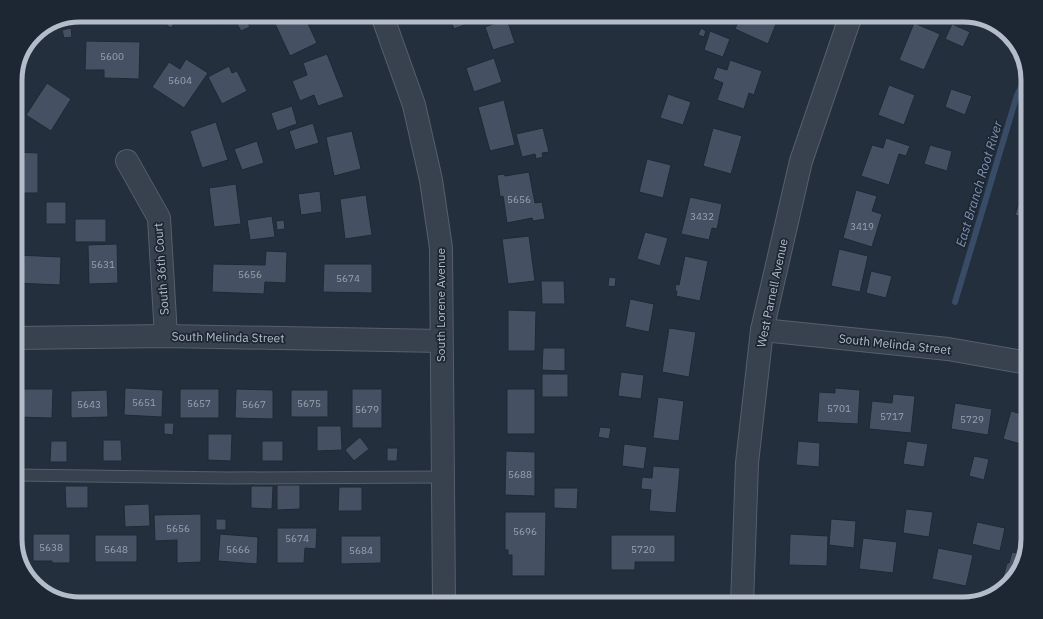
<svg xmlns="http://www.w3.org/2000/svg" width="1043" height="619" font-family="'IBM Plex Sans',sans-serif">
<style>
.lines{fill:none;stroke-linecap:round;stroke-linejoin:round}
.stream{stroke:#394c67;stroke-width:6}
.building{fill:#455162;stroke:#1f2835}
.lane-casing{stroke:#565f6c;stroke-width:13}
.street-casing{stroke:#565f6c;stroke-width:24}
.lane{stroke:#38414e;stroke-width:11}
.street{stroke:#38414e;stroke-width:22}
.labels{text-anchor:middle;dominant-baseline:central;stroke-width:3.5;stroke-linejoin:round;paint-order:stroke}
.number-label{font-size:10px;fill:#98a1af}
.street-label{font-size:12px;fill:#b4bcc9;stroke:#1d2633}
.water-label{font-size:13px;font-style:italic;fill:#7c92b1;stroke:#1d2633}
.rim{fill:none;stroke:#b4bcc9;stroke-width:5}
</style>
<rect width="100%" height="100%" fill="#242f3e"/>
<g class="lines">
<!-- stream -->
<polyline class="stream" points="955,302 1017,95 1028,75"/>
</g>
<!-- building -->
<g class="building">
<polygon points="163,15 177,15 179,16 171,28 160,20"/>
<polygon points="216,15 224,15 227,21 220,25 214,16"/>
<polygon points="271,15 304,15 317,43 290,56"/>
<polygon points="449,15 481,15 482,18 454,29"/>
<polygon points="741,15 769,15 778,19 768,44 735,29"/>
<polygon points="76,17 78,22 51,31 48,28"/>
<polygon points="245,18 250,27 241,31 236,22"/>
<polygon points="507,19 515,43 493,50 485,27"/>
<polygon points="914,23 940,34 924,70 899,60"/>
<polygon points="952,24 970,32 963,47 945,39"/>
<polygon points="71,28 72,37 64,38 62,30"/>
<polygon points="701,28 706,31 704,37 698,35"/>
<polygon points="42,31 44,35 34,39 33,36 34,34"/>
<polygon points="710,31 730,39 723,57 704,50"/>
<polygon points="86,41 140,42 139,79 104,78 104,70 85,70"/>
<polygon points="327,54 344,97 318,106 314,95 300,101 292,81 307,75 303,63"/>
<polygon points="494,58 502,82 474,92 466,68"/>
<polygon points="186,59 208,73 184,108 152,87 169,62 180,69"/>
<polygon points="730,60 762,71 754,95 749,93 744,109 717,100 723,83 713,79 717,67 727,70"/>
<polygon points="229,66 232,73 237,71 247,91 222,104 208,77"/>
<polygon points="47,83 71,99 51,131 26,115"/>
<polygon points="889,85 915,95 904,125 878,115"/>
<polygon points="951,89 972,96 965,115 945,107"/>
<polygon points="668,94 691,102 683,125 660,118"/>
<polygon points="504,100 515,145 490,151 478,107"/>
<polygon points="292,106 297,124 277,131 271,113"/>
<polygon points="216,122 228,160 202,168 190,131"/>
<polygon points="313,123 319,143 295,150 289,131"/>
<polygon points="543,128 549,152 542,153 543,157 536,159 535,154 522,157 516,134"/>
<polygon points="713,128 742,136 731,174 703,166"/>
<polygon points="352,131 361,169 334,176 326,137"/>
<polygon points="886,138 910,146 906,156 899,154 889,185 861,176 872,145 883,148"/>
<polygon points="257,141 264,163 242,170 234,149"/>
<polygon points="930,145 952,151 947,171 924,164"/>
<polygon points="15,152 38,153 38,193 15,193"/>
<polygon points="647,159 671,165 663,198 639,192"/>
<polygon points="529,172 535,203 542,202 545,219 533,221 532,218 507,223 503,196 500,197 497,175 504,174 505,176"/>
<polygon points="236,184 241,224 214,227 209,188"/>
<polygon points="856,190 877,196 872,211 882,214 872,247 843,238"/>
<polygon points="320,191 322,212 301,215 298,194"/>
<polygon points="1023,191 1028,192 1028,219 1015,215"/>
<polygon points="366,195 372,235 345,239 340,199"/>
<polygon points="690,197 722,204 717,229 712,228 709,240 681,234"/>
<rect x="46" y="202" width="20" height="22"/>
<polygon points="272,216 275,237 250,240 247,220"/>
<rect x="75" y="219" width="31" height="23"/>
<polygon points="284,220 285,229 277,230 276,221"/>
<polygon points="645,232 668,238 660,266 637,259"/>
<polygon points="529,236 535,281 508,284 502,239"/>
<polygon points="117,244 118,283 89,284 88,245"/>
<polygon points="839,249 868,256 860,292 831,286"/>
<polygon points="266,251 287,252 286,283 265,282 264,294 212,292 213,264 265,265"/>
<polygon points="16,255 61,257 60,285 15,283"/>
<polygon points="685,256 708,261 700,301 676,296 677,291 675,291 676,284 679,285"/>
<polygon points="324,264 372,264 372,293 323,292"/>
<polygon points="871,271 892,276 886,298 866,293"/>
<polygon points="609,277 616,278 615,287 608,286"/>
<polygon points="541,281 564,281 565,304 542,304"/>
<polygon points="1028,297 1028,316 1024,315"/>
<polygon points="630,299 654,304 649,332 625,327"/>
<polygon points="508,310 536,311 535,351 508,351"/>
<polygon points="669,328 696,332 689,377 662,372"/>
<polygon points="543,348 565,348 565,371 542,370"/>
<polygon points="621,372 644,375 641,399 618,396"/>
<rect x="542" y="374" width="26" height="23"/>
<polygon points="125,388 163,390 162,417 124,415"/>
<polygon points="835,388 860,390 858,424 817,422 819,392 835,393"/>
<polygon points="15,389 53,389 52,418 15,417"/>
<rect x="180" y="389" width="39" height="29"/>
<polygon points="236,389 273,390 273,419 235,418"/>
<rect x="352" y="389" width="30" height="39"/>
<rect x="507" y="389" width="28" height="45"/>
<polygon points="107,390 108,417 71,418 71,391"/>
<rect x="291" y="390" width="37" height="27"/>
<polygon points="893,394 915,396 911,433 869,429 872,401 892,403"/>
<polygon points="658,397 684,401 679,441 653,438"/>
<polygon points="955,403 992,409 988,435 951,429"/>
<polygon points="1011,411 1028,416 1028,446 1003,439"/>
<polygon points="164,423 174,423 173,435 164,434"/>
<polygon points="317,426 341,426 342,450 317,451"/>
<polygon points="600,427 611,428 609,439 598,437"/>
<polygon points="208,434 232,434 231,461 208,460"/>
<polygon points="360,437 369,449 354,461 345,450"/>
<polygon points="103,440 121,440 122,461 103,461"/>
<polygon points="51,441 67,441 67,462 50,462"/>
<rect x="262" y="441" width="21" height="20"/>
<polygon points="798,441 820,443 819,467 796,465"/>
<polygon points="907,441 928,444 924,467 903,464"/>
<polygon points="624,444 647,447 644,469 622,466"/>
<polygon points="387,448 398,448 397,461 387,461"/>
<polygon points="506,451 535,452 535,496 505,495"/>
<polygon points="974,456 989,459 984,480 969,476"/>
<polygon points="653,466 680,468 676,513 649,511 651,490 641,489 642,477 652,478"/>
<polygon points="277,485 300,485 300,509 277,510"/>
<polygon points="65,486 88,486 88,508 66,508"/>
<polygon points="251,486 273,486 272,509 251,508"/>
<polygon points="339,487 362,487 362,511 338,511"/>
<polygon points="554,488 578,488 577,509 554,508"/>
<polygon points="149,504 150,526 125,527 124,505"/>
<polygon points="906,509 933,512 929,537 903,533"/>
<polygon points="505,512 546,512 545,576 512,576 512,555 508,555 508,550 505,550"/>
<polygon points="201,514 201,562 177,563 177,540 155,541 154,515"/>
<rect x="216" y="519" width="10" height="11"/>
<polygon points="831,519 856,521 854,548 829,545"/>
<polygon points="977,522 1005,528 1000,551 972,544"/>
<polygon points="277,528 317,528 316,549 305,548 304,563 277,563"/>
<polygon points="33,534 70,534 70,563 52,563 52,561 33,561"/>
<polygon points="220,534 258,537 257,564 218,561"/>
<polygon points="790,534 828,536 827,566 789,565"/>
<rect x="95" y="535" width="42" height="27"/>
<polygon points="611,535 675,535 675,562 635,562 635,570 611,570"/>
<polygon points="341,536 381,536 381,563 341,564"/>
<polygon points="863,538 897,542 893,573 859,569"/>
<polygon points="938,548 973,555 966,586 932,579"/>
<polygon points="1012,552 1024,555 1019,572 999,592 1007,563 1009,563"/>
</g>
<g class="lines">
<defs>
<polyline id="lane" points="15,475 229,478 442,477"/>
<g id="street">
<polyline points="382,15 414,105 431,180 441,248 444,604"/>
<polyline points="127,161 159,218 166,336"/>
<polyline points="762,330 948,349 1028,363"/>
<polyline points="15,338 166,336 441,341"/>
<polyline points="742,604 747,463 762,330 801,161 851,15"/>
</g>
</defs>
<!-- lane casing -->
<use href="#lane" class="lane-casing"/>
<!-- street casing -->
<use href="#street" class="street-casing"/>
<!-- lane -->
<use href="#lane" class="lane"/>
<!-- street -->
<use href="#street" class="street"/>
</g>
<g class="labels">
<!-- number labels -->
<g class="number-label">
<text x="112" y="56">5600</text>
<text x="180" y="80">5604</text>
<text x="519" y="199">5656</text>
<text x="702" y="216">3432</text>
<text x="862" y="226">3419</text>
<text x="103" y="264">5631</text>
<text x="250" y="274">5656</text>
<text x="348" y="278">5674</text>
<text x="144" y="402">5651</text>
<text x="199" y="403">5657</text>
<text x="309" y="403">5675</text>
<text x="89" y="404">5643</text>
<text x="254" y="404">5667</text>
<text x="839" y="408">5701</text>
<text x="367" y="409">5679</text>
<text x="892" y="416">5717</text>
<text x="972" y="419">5729</text>
<text x="520" y="474">5688</text>
<text x="178" y="528">5656</text>
<text x="525" y="531">5696</text>
<text x="297" y="538">5674</text>
<text x="51" y="547">5638</text>
<text x="116" y="549">5648</text>
<text x="238" y="549">5666</text>
<text x="643" y="549">5720</text>
<text x="361" y="550">5684</text>
</g>
<!-- street labels -->
<g class="street-label">
<text transform="translate(161 269) rotate(-94)">South 36th Court</text>
<text transform="translate(772 293) rotate(-78)">West Parnell Avenue</text>
<text transform="translate(440 305) rotate(-90)">South Lorene Avenue</text>
<text transform="translate(228 337) rotate(1)">South Melinda Street</text>
<text transform="translate(895 344) rotate(6)">South Melinda Street</text>
</g>
<!-- water labels -->
<g class="water-label">
<text transform="translate(979 184) rotate(-73)">East Branch Root River</text>
</g>
</g>
<!-- crop -->
<path d="M0 0H1043V619H0ZM80 22H963A58 58 0 0 1 1021 80V539A58 58 0 0 1 963 597H80A58 58 0 0 1 22 539V80A58 58 0 0 1 80 22Z" fill="#1d2633" fill-rule="evenodd"/>
<path class="rim" d="M80 22H963A58 58 0 0 1 1021 80V539A58 58 0 0 1 963 597H80A58 58 0 0 1 22 539V80A58 58 0 0 1 80 22Z"/>
</svg>
